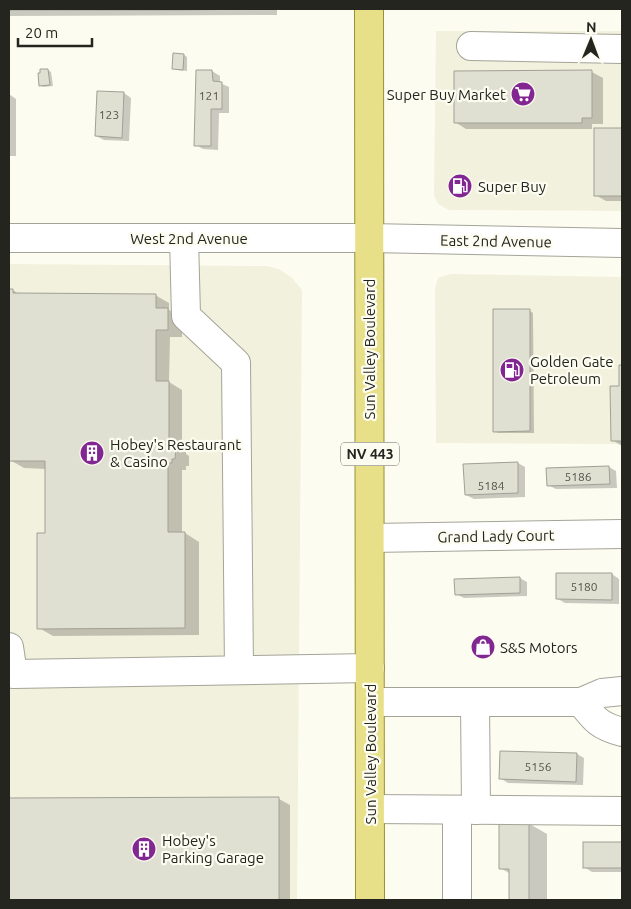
<svg xmlns="http://www.w3.org/2000/svg" width="631" height="909" font-family="Ubuntu,sans-serif">
<style>
.built{fill:#f2f1dd}
.shadow{fill:#0003}
.building{fill:#dfdfd2;stroke:#a1a095}
.lines{fill:none;stroke-linecap:round;stroke-linejoin:round}
.minor-casing{stroke:#a4a498;stroke-width:30}
.major-casing{stroke:#999132;stroke-width:30}
.minor{stroke:#fff;stroke-width:28}
.major{stroke:#e7e089;stroke-width:28}
.labels{text-anchor:middle;dominant-baseline:central;stroke-width:4.5;stroke-linejoin:round;paint-order:stroke}
.number-label{font-size:12px;fill:#54544c}
.shield{fill:#fdfcf0;stroke:#66665e;stroke-width:1}
.shield-label{font-size:14px;font-weight:bold;fill:#252520}
.poi-label{font-size:15px;fill:#252520;stroke:#fdfcf0;text-anchor:start}
.street-label{font-size:15px;fill:#252520;stroke:#fdfcf0}
</style>
<rect width="100%" height="100%" fill="#fdfcf0"/>
<!-- built -->
<g class="built">
<polygon points="436,31 622,31 622,211 449,210 438,204 434,195"/>
<polygon points="9,264 266,266 279,269 292,278 302,290 297,900 9,900"/>
<polygon points="451,274 622,277 622,444 436,443 435,289 438,278"/>
</g>
<!-- shadow -->
<g class="shadow">
<polygon points="9,9 277,9 277,15 9,16"/>
<polygon points="184,55 187,57 187,71 177,70 174,68"/>
<polygon points="48,70 51,72 53,86 43,87 40,85"/>
<polygon points="212,71 220,76 220,83 229,87 229,113 219,113 218,150 203,149 196,145"/>
<polygon points="592,72 603,78 603,124 592,124 592,129 466,129 455,122"/>
<polygon points="124,93 131,98 129,141 104,140 96,136"/>
<polygon points="9,94 16,99 16,156 9,156"/>
<polygon points="595,129 622,129 622,201 606,201 595,195"/>
<polygon points="9,290 13,290 20,295 155,295 169,303 169,310 182,317 182,337 170,337 169,382 182,390 182,448 186,451 186,454 189,456 189,466 186,466 186,470 182,470 182,533 185,533 199,542 199,635 53,636 39,628 46,534 46,469 24,468 10,460 10,303 9,303"/>
<polygon points="495,311 530,311 533,313 534,433 498,433 494,431"/>
<polygon points="621,367 622,367 622,446 612,440 621,388"/>
<polygon points="518,463 525,467 525,497 474,499 466,495"/>
<polygon points="609,467 616,471 617,488 556,489 548,485"/>
<polygon points="612,574 619,579 619,604 565,603 558,599"/>
<polygon points="520,578 527,582 527,596 464,598 456,594"/>
<polygon points="577,754 584,758 583,785 508,783 500,778"/>
<polygon points="9,799 279,799 290,805 290,900 9,900"/>
<polygon points="528,823 547,834 547,900 510,900 511,874 500,868"/>
<polygon points="584,843 622,843 622,872 592,872 584,867"/>
</g>
<!-- building -->
<g class="building">
<polygon points="9,9 266,9 175,10 9,10"/>
<polygon points="173,53 184,54 183,70 172,69"/>
<polygon points="40,69 48,69 50,85 39,86 38,73 40,73"/>
<polygon points="196,70 212,70 213,81 222,82 222,109 211,109 211,146 194,146"/>
<polygon points="592,70 592,118 582,118 582,123 454,123 454,71"/>
<polygon points="97,91 124,92 122,138 95,136"/>
<rect x="594" y="128" width="28" height="68"/>
<polygon points="9,289 13,289 13,293 156,294 156,308 168,308 168,330 156,330 156,381 169,381 169,441 173,441 173,447 176,447 175,459 172,459 172,463 168,463 168,532 185,532 185,628 37,629 37,533 45,533 45,461 9,461"/>
<polygon points="493,309 530,309 530,431 493,432"/>
<polygon points="619,365 622,365 622,441 611,441 610,386 619,386"/>
<polygon points="518,462 518,493 465,495 463,464"/>
<polygon points="609,466 610,484 547,486 546,468"/>
<polygon points="556,573 612,573 612,600 556,599"/>
<polygon points="520,577 520,593 455,595 454,579"/>
<polygon points="500,751 577,753 576,782 499,779"/>
<polygon points="279,797 279,900 9,900 9,798"/>
<polygon points="499,822 529,822 529,900 509,900 509,869 499,869"/>
<rect x="583" y="842" width="39" height="26"/>
</g>
<g class="lines">
<defs>
<g id="minor">
<polyline points="471,46 622,49"/>
<polyline points="9,238 369,238 622,243"/>
<polyline points="184,238 186,316 236,363 239,670"/>
<polyline points="370,538 622,534"/>
<polyline points="9,647 13,674 370,668"/>
<polyline points="370,702 581,702 602,693 622,691"/>
<polyline points="475,702 476,810"/>
<path d="M581,702C595,720 599,726 622,732"/>
<polyline points="370,809 622,811"/>
<polyline points="457,900 457,810"/>
</g>
<polyline id="major" points="369,9 370,900"/>
</defs>
<!-- minor casing -->
<use href="#minor" class="minor-casing"/>
<!-- major casing -->
<use href="#major" class="major-casing"/>
<!-- minor -->
<use href="#minor" class="minor"/>
<!-- major -->
<use href="#major" class="major"/>
</g>
<!-- icons -->
<defs>
<symbol id="supermarket-disc" viewBox="-11 -11 22 22"><circle r="9.5" fill="#822692" stroke="#fdfcf0"/><path d="M-6-5.5h2.5l.6 2H6L4.5 2H-2.5L-4.4-4H-6ZM-1.5 3.2a1.3 1.3 0 1 0 .1 0ZM3 3.2a1.3 1.3 0 1 0 .1 0Z" fill="#fff"/></symbol>
<symbol id="fuel-disc" viewBox="-11 -11 22 22"><circle r="9.5" fill="#822692" stroke="#fdfcf0"/><path d="M-5.5-6h7V0h2V4h1.3V-2.5L3-4.5l.8-.8L6-3V5H2.5V1h-1V6h-7ZM-4.2-4.7v3.2H.2V-4.7Z" fill="#fff"/></symbol>
<symbol id="building-disc" viewBox="-11 -11 22 22"><circle r="9.5" fill="#822692" stroke="#fdfcf0"/><path d="M-4-6H4V6H1V3H-1V6H-4ZM-2.5-4.3h1.7v1.8h-1.7ZM.8-4.3h1.7v1.8H.8ZM-2.5-1h1.7V.8h-1.7ZM.8-1h1.7V.8H.8Z" fill="#fff"/></symbol>
<symbol id="shop-disc" viewBox="-11 -11 22 22"><circle r="9.5" fill="#822692" stroke="#fdfcf0"/><path d="M-5-2.5h2.3a2.7 3.5 0 0 1 5.4 0H5L5.5 6h-11ZM-1.5-2.5h3a1.5 2.3 0 0 0-3 0Z" fill="#fff"/></symbol>
</defs>
<g fill-rule="evenodd">
<use href="#supermarket-disc" x="509" y="80" width="28" height="28"/>
<use href="#fuel-disc" x="446" y="172" width="28" height="28"/>
<use href="#fuel-disc" x="498" y="356" width="28" height="28"/>
<use href="#building-disc" x="78" y="439" width="28" height="28"/>
<use href="#shop-disc" x="469" y="633" width="28" height="28"/>
<use href="#building-disc" x="130" y="835" width="28" height="28"/>
</g>
<g class="labels">
<!-- number labels -->
<g class="number-label">
<text x="209" y="95">121</text>
<text x="109" y="114">123</text>
<text x="578" y="476">5186</text>
<text x="491" y="485">5184</text>
<text x="584" y="586">5180</text>
<text x="538" y="766">5156</text>
</g>
<!-- shield labels -->
<rect class="shield" x="341" y="442.5" width="58" height="23" rx="4"/>
<g class="shield-label">
<text x="370" y="454">NV 443</text>
</g>
<!-- poi labels -->
<g class="poi-label">
<text x="506" y="94" text-anchor="end">Super Buy Market</text>
<text x="478" y="186">Super Buy</text>
<text x="530" y="361">Golden Gate<tspan x="530" dy="17">Petroleum</tspan></text>
<text x="110" y="444">Hobey's Restaurant<tspan x="110" dy="17">&amp; Casino</tspan></text>
<text x="500" y="647">S&amp;S Motors</text>
<text x="162" y="840">Hobey's<tspan x="162" dy="17">Parking Garage</tspan></text>
</g>
<!-- street labels -->
<g class="street-label">
<text x="189" y="238">West 2nd Avenue</text>
<text transform="translate(496 241) rotate(1)">East 2nd Avenue</text>
<text transform="translate(369 349) rotate(-90)">Sun Valley Boulevard</text>
<text transform="translate(496 536) rotate(-1)">Grand Lady Court</text>
<text transform="translate(370 754) rotate(-90)">Sun Valley Boulevard</text>
</g>
</g>
<!-- border -->
<rect width="631" height="909" fill="none" stroke="#252520" stroke-width="20"/>
<!-- north arrow -->
<g transform="translate(591 40) rotate(1)" stroke="#fdfcf0" stroke-width="4" paint-order="stroke">
<path d="M0-4L9 19L0 12L-9 19Z" fill="#252520"/>
<text y="-8" font-size="14" font-weight="bold" text-anchor="middle" fill="#252520">N</text>
</g>
<!-- scale -->
<path d="M18 38v8h74v-8" fill="none" stroke="#252520" stroke-width="2.5"/>
<text x="25" y="38" font-size="15" fill="#252520" stroke="#fdfcf0" stroke-width="4" paint-order="stroke">20 m</text>
</svg>
